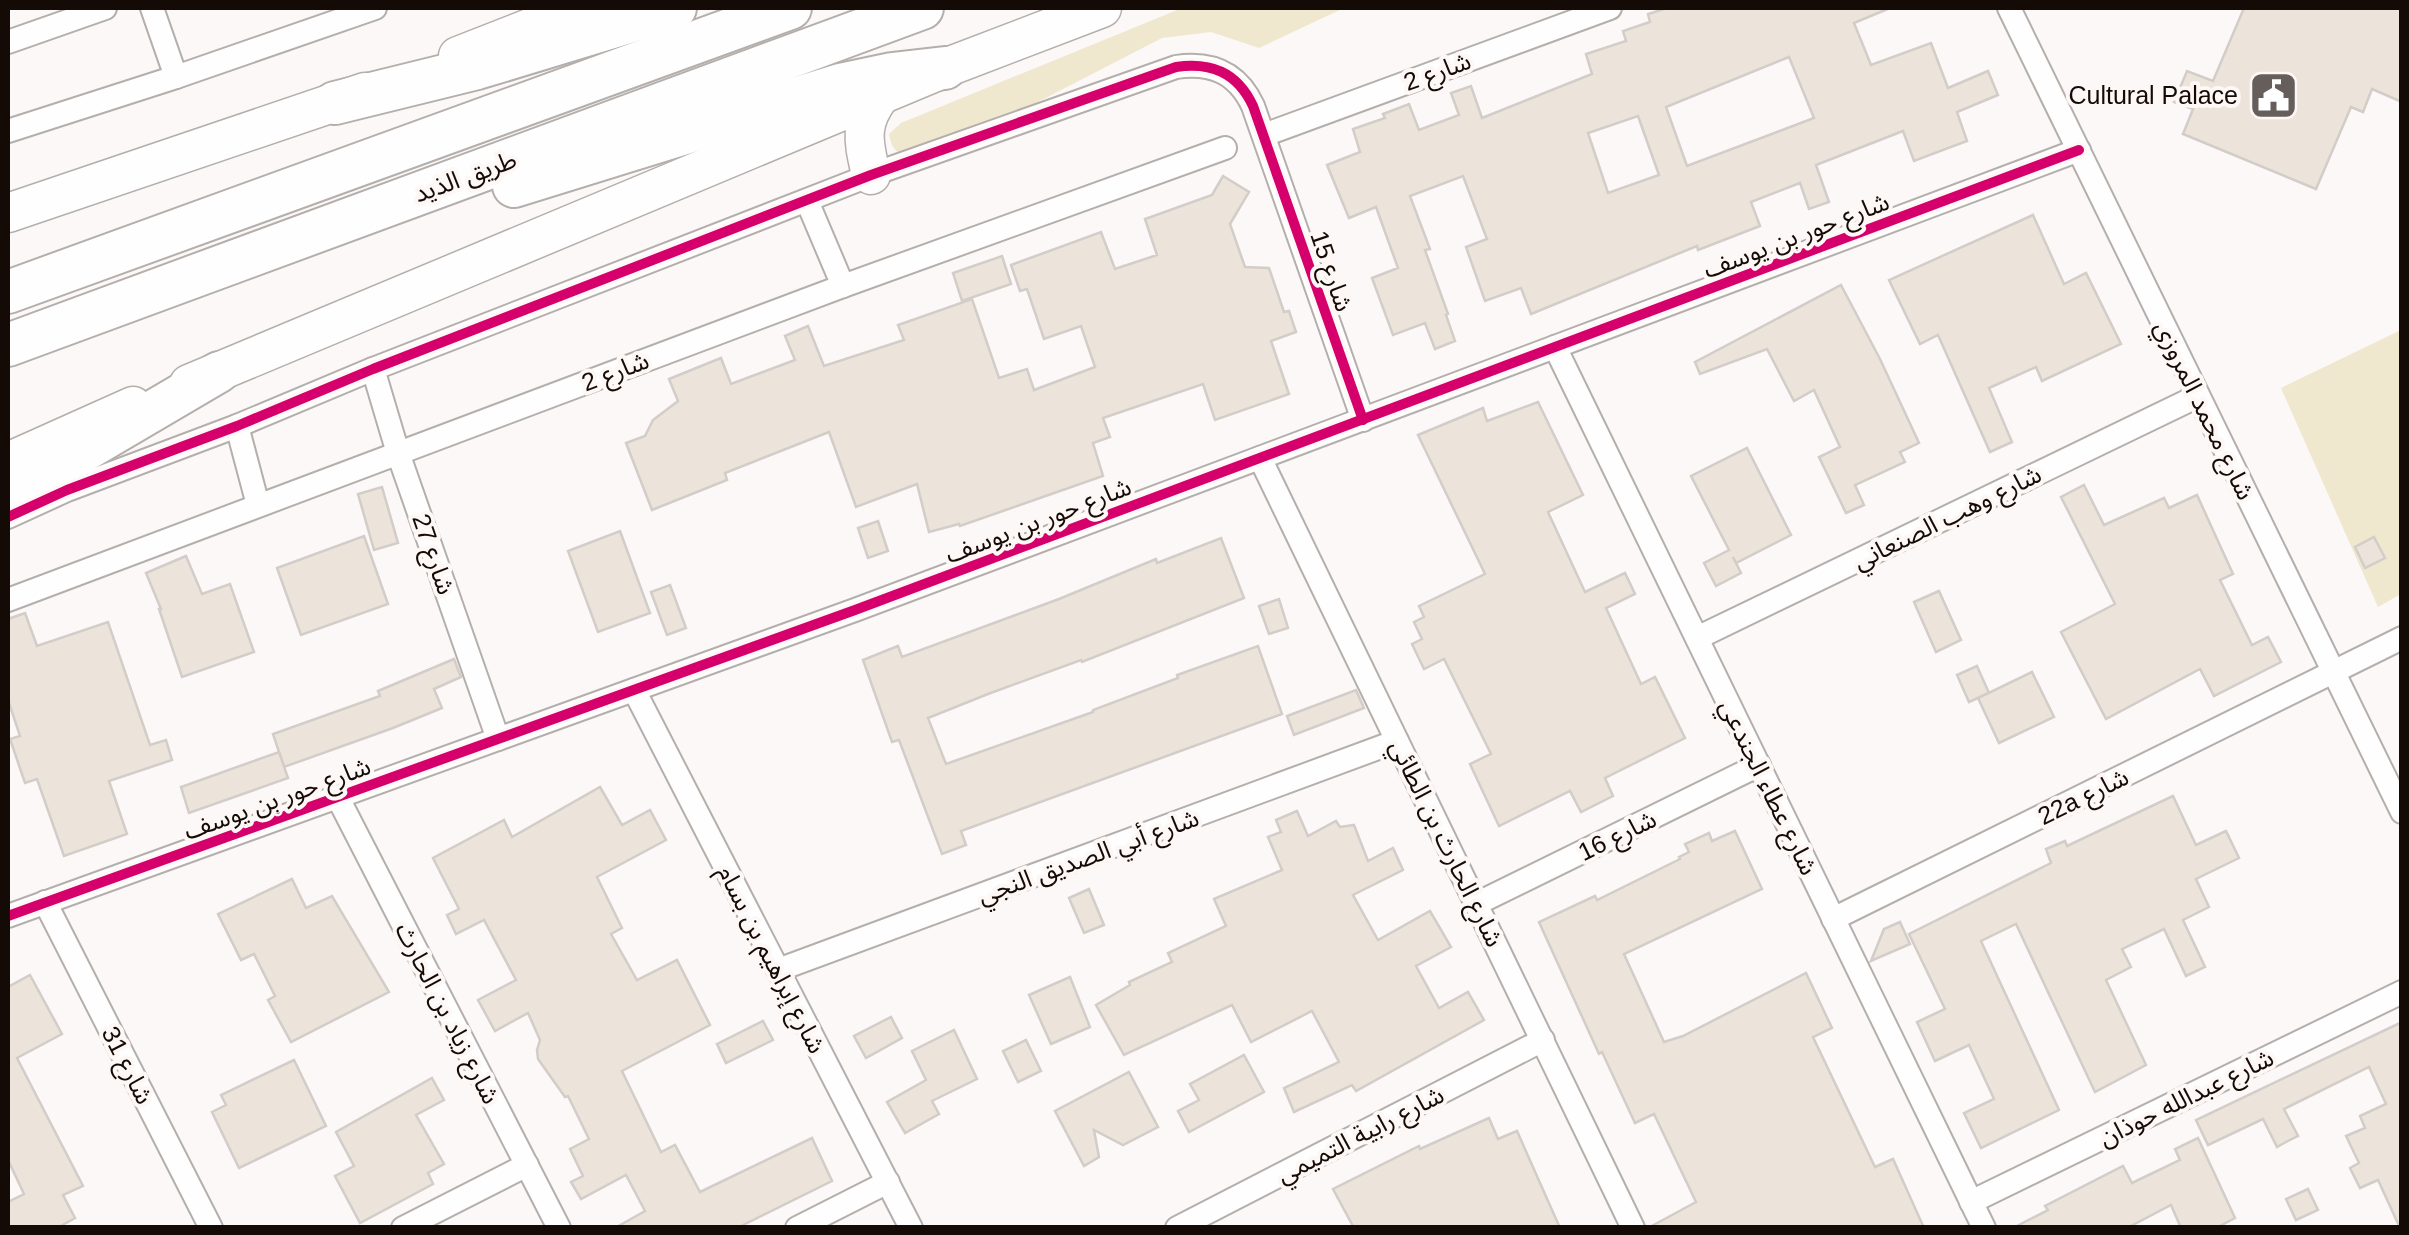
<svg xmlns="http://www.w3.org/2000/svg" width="2409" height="1235" font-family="Helvetica,'Noto Sans Arabic',sans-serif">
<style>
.green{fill:#efe7ce}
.building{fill:#ece3da;stroke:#d2cdc8;stroke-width:2.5;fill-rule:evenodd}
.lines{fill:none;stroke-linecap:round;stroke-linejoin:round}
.minor-casing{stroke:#b5afac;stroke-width:26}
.primary-casing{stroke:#b5afac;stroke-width:41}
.trunk-casing{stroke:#b5afac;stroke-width:44}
.motorway-casing{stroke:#b5afac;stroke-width:46}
.minor{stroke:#fefefe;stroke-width:22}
.primary{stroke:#fefefe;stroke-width:38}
.trunk{stroke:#fefefe;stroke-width:40}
.motorway{stroke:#fefefe;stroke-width:42}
.cycleway-casing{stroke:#fdf7f5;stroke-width:16}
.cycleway{stroke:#d6006c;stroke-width:10}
.labels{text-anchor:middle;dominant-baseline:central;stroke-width:8;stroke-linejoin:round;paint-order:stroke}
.street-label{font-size:25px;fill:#140b07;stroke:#fdf7f5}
.poi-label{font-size:25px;fill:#140b07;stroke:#fdf7f5;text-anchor:end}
</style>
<rect width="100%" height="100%" fill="#fbf8f7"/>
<!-- green -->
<g class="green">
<path d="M1182,8H1344L1259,48L1211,32L1162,38L1032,105L915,156C898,155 892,151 889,134L901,123Z"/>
<polygon points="2401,330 2401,594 2378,607 2281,388"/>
</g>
<!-- building -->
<g class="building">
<path d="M1667,8H1890L1854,23L1871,65L1931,43L1948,88L1988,71L1998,95L1957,112L1967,141L1914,161L1903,131L1816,165L1829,202L1809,209L1800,183L1751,202L1760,226L1698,250L1697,246L1531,314L1521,288L1485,301L1466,247L1487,239L1463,176L1410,196L1430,249L1425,250L1448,314L1446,315L1455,341L1435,349L1425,323L1393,335L1372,278L1398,268L1376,207L1349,218L1327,165L1360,152L1353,129L1385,118L1383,114L1409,104L1419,130L1459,115L1451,93L1471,86L1482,118L1592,74L1586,54L1626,41L1623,31L1650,22L1648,14ZM1789,57L1814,118L1687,166L1666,107ZM1638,116L1659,175L1608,193L1588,133Z"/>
<polygon points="2244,8 2402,8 2402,102 2372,89 2363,112 2351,107 2316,189 2183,134 2193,109 2174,102 2187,71 2213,81"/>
<polygon points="1223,176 1249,192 1230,224 1245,267 1269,268 1284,312 1289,311 1296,332 1271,341 1289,394 1215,420 1203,384 1103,418 1110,437 1093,443 1103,476 960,526 959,524 929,532 917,484 856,507 829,432 725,473 727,480 652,510 626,443 645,436 653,420 678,401 669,379 721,358 731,384 795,360 785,336 808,326 824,366 904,340 898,325 972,299 999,378 1027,369 1034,390 1095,367 1081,326 1044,339 1027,289 1020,291 1011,265 1101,232 1115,269 1157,255 1145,219 1212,195"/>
<polygon points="2033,215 2064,284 2086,273 2121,344 2042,381 2036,367 1989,388 2012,442 1990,452 1938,335 1920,344 1889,280"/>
<polygon points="1002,256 1011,284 962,301 953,273"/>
<polygon points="1841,285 1880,359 1919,443 1900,452 1905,462 1855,485 1864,505 1846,513 1819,457 1840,447 1814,390 1794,401 1767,349 1700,374 1695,362"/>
<polygon points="1538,402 1583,495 1548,512 1585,592 1625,573 1635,594 1606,608 1641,684 1655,677 1685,738 1605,778 1613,796 1581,812 1570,791 1499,826 1470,764 1491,754 1444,659 1424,669 1412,644 1422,639 1414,622 1424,617 1419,606 1485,574 1418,435 1483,408 1487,421"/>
<polygon points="1747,448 1791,535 1736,563 1733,557 1741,573 1716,586 1704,563 1729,550 1691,476"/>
<polygon points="2084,485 2104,525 2164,498 2169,508 2197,495 2233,574 2220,580 2252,645 2268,637 2281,662 2214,696 2200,669 2106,719 2061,632 2115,604 2061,497"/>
<polygon points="382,487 398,543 374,550 358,494"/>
<polygon points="878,521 888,551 868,558 858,528"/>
<polygon points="620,531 650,613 598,632 568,551"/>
<polygon points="364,536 388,604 301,635 277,568"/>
<polygon points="2374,537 2385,558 2365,568 2355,547"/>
<polygon points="1221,538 1244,598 1082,662 1081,660 988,694 928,718 946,764 1093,712 1093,710 1178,678 1177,675 1258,646 1282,714 961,831 966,845 942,854 899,740 892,742 863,660 898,646 902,657 1059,599 1156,559 1157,563"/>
<polygon points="186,556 202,594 230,584 254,652 182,677 159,609 161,609 146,573"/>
<polygon points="670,585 686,628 667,635 651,592"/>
<polygon points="1939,591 1961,640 1936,652 1914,602"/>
<polygon points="1279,599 1288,628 1269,634 1259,606"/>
<polygon points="25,613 37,646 108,622 150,745 166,740 172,760 109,781 127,834 64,856 37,779 25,783 10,739 20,736 8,700 8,619"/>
<polygon points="454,659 461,677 434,689 442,708 393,728 284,767 273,734 380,696 378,691"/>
<polygon points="1977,666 1989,693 1969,702 1957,675"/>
<polygon points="2032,672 2054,717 1999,743 1978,698"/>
<polygon points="1356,690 1364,708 1294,735 1287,716"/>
<polygon points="279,752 288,778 189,813 181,787"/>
<polygon points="600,787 622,825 650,810 666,840 597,877 622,928 611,934 637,980 677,960 710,1025 622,1071 661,1152 675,1145 700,1192 812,1138 832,1181 737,1228 615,1228 645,1211 626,1175 581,1199 571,1182 583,1176 570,1149 589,1139 568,1096 565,1097 538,1059 537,1050 540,1040 528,1013 495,1031 478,1000 516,980 484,920 456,934 447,915 459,909 433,858 504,820 512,837"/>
<polygon points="2173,796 2196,845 2226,831 2239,858 2196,879 2209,907 2183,920 2205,967 2186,976 2164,929 2122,949 2131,967 2106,980 2146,1065 2095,1092 2016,924 1981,941 2059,1110 1981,1148 1964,1113 1994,1099 1969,1045 1935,1061 1917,1022 1945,1009 1909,934 2051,863 2046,849 2065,841 2067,846"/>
<polygon points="1297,811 1308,836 1336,821 1340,827 1354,825 1368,861 1393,848 1403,870 1353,895 1378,940 1430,911 1451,947 1416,966 1439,1008 1468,992 1484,1020 1356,1091 1352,1085 1294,1112 1284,1088 1339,1062 1312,1011 1251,1042 1232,1005 1124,1055 1096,1005 1130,985 1129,982 1172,962 1168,953 1226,926 1214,899 1282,870 1268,837 1281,832 1276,820"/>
<polygon points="1735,831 1762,889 1624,954 1664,1042 1683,1036 1806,973 1832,1028 1813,1037 1875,1167 1893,1159 1924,1228 1648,1228 1696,1202 1654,1114 1635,1123 1602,1052 1599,1054 1539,922 1595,896 1597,900 1680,859 1679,857 1689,852 1685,844 1709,833 1712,841"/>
<polygon points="292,879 306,908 332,896 389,992 291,1042 268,1000 275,996 254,954 241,960 218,914"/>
<polygon points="1089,889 1104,925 1084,933 1069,898"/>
<polygon points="1900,922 1910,944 1871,961 1884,929"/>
<polygon points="30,975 62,1034 17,1058 83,1186 63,1195 75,1218 57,1228 8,1228 8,1202 24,1194 8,1160 8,987"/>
<polygon points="1070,977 1090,1027 1051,1044 1029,995"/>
<polygon points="891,1017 902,1038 866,1058 854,1036"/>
<polygon points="763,1021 773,1040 726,1063 717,1044"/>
<polygon points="2402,1022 2402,1228 2400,1228 2378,1180 2360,1188 2350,1168 2359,1163 2346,1136 2365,1128 2360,1116 2386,1104 2369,1067 2284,1109 2298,1136 2286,1142 2277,1147 2263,1119 2208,1145 2196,1120"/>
<polygon points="954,1030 977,1079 932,1101 939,1114 905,1133 887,1102 926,1080 912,1051"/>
<polygon points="1026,1040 1041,1071 1018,1082 1003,1051"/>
<polygon points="1244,1055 1264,1092 1189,1132 1178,1111 1199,1100 1190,1084"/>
<polygon points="294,1060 326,1126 239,1168 212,1112 226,1105 221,1095"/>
<polygon points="1129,1072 1158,1127 1123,1145 1094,1130 1099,1157 1084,1166 1055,1111"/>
<polygon points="432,1078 444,1100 416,1115 444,1164 428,1173 433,1184 360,1223 335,1176 354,1166 336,1132"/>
<polygon points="1489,1118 1498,1139 1517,1131 1560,1228 1354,1228 1333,1189 1419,1146 1420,1149"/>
<polygon points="2198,1138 2235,1218 2216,1228 2181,1228 2171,1205 2127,1228 2013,1228 2048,1210 2045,1206 2123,1166 2132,1183 2180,1160 2175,1149"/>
<polygon points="2308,1189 2318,1210 2296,1220 2286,1199"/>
</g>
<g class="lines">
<defs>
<g id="minor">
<polyline points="152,8 176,77"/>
<polyline points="2009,8 2402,812"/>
<polyline points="8,42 105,8"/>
<polyline points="8,131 176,77 375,8"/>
<polyline points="1264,135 1610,8"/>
<polyline points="807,201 843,286"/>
<polyline points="1555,347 1984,1228"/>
<polyline points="373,369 398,453 498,739"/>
<polyline points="237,426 258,505"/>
<polyline points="1260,458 1633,1228"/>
<path d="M8,517L67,490L237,426L373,369L871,175L1176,67C1211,62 1237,72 1253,106L1363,420"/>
<polyline points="8,600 843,286 1225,148"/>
<polyline points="1697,638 2198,396"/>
<polyline points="634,690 911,1228"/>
<polyline points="338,798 559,1228"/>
<polyline points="45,902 211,1228"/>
<polyline points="1476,904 1759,765"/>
<polyline points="8,916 855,610 2079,150"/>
<polyline points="1833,919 2402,638"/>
<polyline points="778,970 1397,741"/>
<polyline points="1971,1202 2402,992"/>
<polyline points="403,1228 527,1165"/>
<polyline points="797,1228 888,1182"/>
<polyline points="1177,1228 1543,1040"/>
</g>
<g id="primary">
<polyline points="458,56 581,8"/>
<path d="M871,175C864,143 858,125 880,96"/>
<polyline points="8,213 365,92"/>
<polyline points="189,384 945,68 1102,8"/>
<polyline points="8,462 133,406"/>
</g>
<polyline id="trunk" points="8,496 219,372"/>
<g id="motorway">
<polyline points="335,103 477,68 675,8"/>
<polyline points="514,186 840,85 892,74 945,68"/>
<polyline points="8,292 790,8"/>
<polyline points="8,345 922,8"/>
</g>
</defs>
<!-- minor casing -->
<use href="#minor" class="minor-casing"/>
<!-- primary casing -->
<use href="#primary" class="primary-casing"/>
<!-- trunk casing -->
<use href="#trunk" class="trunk-casing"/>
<!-- motorway casing -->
<use href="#motorway" class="motorway-casing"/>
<!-- minor -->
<use href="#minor" class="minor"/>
<!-- primary -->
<use href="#primary" class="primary"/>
<!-- trunk -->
<use href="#trunk" class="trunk"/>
<!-- motorway -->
<use href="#motorway" class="motorway"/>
<defs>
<g id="cycleway">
<path d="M8,517L67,490L237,426L373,369L871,175L1176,67C1211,62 1237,72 1253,106L1363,420"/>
<polyline points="8,916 855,610 2079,150"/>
</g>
</defs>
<!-- cycleway casing -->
<use href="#cycleway" class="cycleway-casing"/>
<!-- cycleway -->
<use href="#cycleway" class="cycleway"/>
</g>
<!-- icons -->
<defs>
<symbol id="civic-square" viewBox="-11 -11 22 22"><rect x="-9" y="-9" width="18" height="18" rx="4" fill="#655e5b" stroke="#fdf7f5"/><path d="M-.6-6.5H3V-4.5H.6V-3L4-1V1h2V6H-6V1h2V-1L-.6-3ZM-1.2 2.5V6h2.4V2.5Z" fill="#fff"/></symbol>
</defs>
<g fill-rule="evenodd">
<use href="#civic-square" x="2246" y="68" width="55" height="55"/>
</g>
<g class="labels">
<!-- street labels -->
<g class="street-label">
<text transform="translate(1437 71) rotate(-20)">شارع 2</text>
<text transform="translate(465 176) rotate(-20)">طريق الذيد</text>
<text transform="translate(1796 235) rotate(-21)">شارع حور بن يوسف</text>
<text transform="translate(1332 271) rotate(71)">شارع 15</text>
<text transform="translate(615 371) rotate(-21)">شارع 2</text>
<text transform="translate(2205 410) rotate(64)">شارع محمد المروزي</text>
<text transform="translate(1947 517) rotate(-26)">شارع وهب الصنعاني</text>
<text transform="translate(1038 520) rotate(-21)">شارع حور بن يوسف</text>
<text transform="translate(434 554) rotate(71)">شارع 27</text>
<text transform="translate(1769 787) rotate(64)">شارع عطاء الجندعي</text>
<text transform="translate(2083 796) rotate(-26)">22a شارع</text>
<text transform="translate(277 798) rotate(-20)">شارع حور بن يوسف</text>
<text transform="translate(1617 835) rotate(-26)">شارع 16</text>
<text transform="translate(1447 843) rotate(64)">شارع الحارث بن الطائي</text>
<text transform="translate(1088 856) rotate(-20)">شارع أبي الصديق النجي</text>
<text transform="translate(772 959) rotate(63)">شارع إبراهيم بن بسام</text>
<text transform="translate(448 1013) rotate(63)">شارع زياد بن الحارث</text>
<text transform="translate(128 1065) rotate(63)">شارع 31</text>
<text transform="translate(2186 1097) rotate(-26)">شارع عبدالله حوذان</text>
<text transform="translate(1360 1134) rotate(-27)">شارع رابية التميمي</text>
</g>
<!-- poi labels -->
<g class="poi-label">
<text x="2238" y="95">Cultural Palace</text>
</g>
</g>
<!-- border -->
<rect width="2409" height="1235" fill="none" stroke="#140b07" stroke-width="20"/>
</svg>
